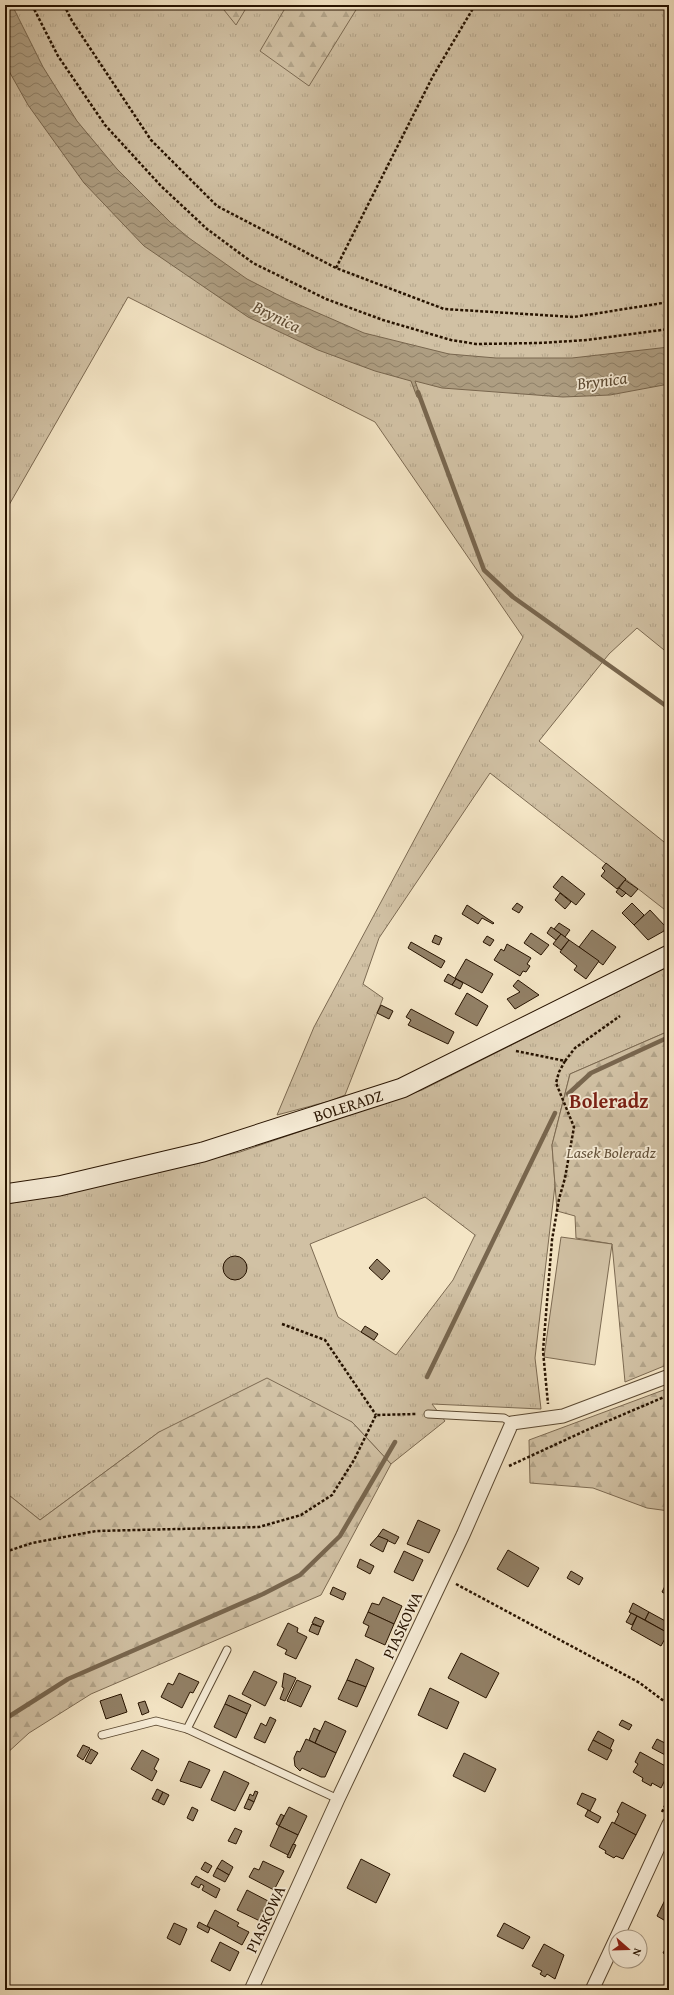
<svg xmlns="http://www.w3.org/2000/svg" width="674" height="1995" font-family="'Gentium Book Plus',serif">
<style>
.grass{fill:url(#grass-tufts);stroke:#7c6a52;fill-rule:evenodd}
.forest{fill:url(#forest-firs);stroke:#7c6a52}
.garden{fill:#d1c1a4;stroke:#7c6a52}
.water{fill:url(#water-waves);stroke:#78664e}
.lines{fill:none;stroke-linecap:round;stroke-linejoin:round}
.stream{stroke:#78664e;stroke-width:4.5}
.building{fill:#928066;stroke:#271300}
.lane-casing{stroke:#5a4831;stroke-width:9}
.street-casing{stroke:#5a4831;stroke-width:15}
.secondary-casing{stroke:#271300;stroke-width:21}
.path{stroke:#271300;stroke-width:2.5;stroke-dasharray:3 2;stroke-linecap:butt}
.lane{stroke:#f8eed9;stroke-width:7}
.street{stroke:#f8eed9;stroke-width:13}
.secondary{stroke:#f8eed9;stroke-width:19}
.labels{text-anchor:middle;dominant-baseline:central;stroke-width:3.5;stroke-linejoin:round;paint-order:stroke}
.street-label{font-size:16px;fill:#271300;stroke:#f8eed9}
.park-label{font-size:16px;font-style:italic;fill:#625039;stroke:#f8eed9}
.water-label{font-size:17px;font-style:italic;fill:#5d4b34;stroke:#f8eed9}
.district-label{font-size:20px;font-weight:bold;fill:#7a1f14;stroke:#f8eed9}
</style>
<defs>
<pattern id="grass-tufts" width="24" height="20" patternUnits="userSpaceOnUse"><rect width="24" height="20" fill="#d1c1a4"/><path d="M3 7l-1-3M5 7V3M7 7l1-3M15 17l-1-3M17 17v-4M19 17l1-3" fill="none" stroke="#b3a58b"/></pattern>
<pattern id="forest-firs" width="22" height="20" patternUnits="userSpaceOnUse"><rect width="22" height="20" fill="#d1c1a4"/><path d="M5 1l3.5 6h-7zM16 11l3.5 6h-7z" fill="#b3a58b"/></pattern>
<pattern id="water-waves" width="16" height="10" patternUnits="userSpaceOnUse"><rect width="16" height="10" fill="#ae9e82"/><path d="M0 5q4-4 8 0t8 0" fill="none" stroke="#8e8068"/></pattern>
</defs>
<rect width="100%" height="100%" fill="#f4e5c5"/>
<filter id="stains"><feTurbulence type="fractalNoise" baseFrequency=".005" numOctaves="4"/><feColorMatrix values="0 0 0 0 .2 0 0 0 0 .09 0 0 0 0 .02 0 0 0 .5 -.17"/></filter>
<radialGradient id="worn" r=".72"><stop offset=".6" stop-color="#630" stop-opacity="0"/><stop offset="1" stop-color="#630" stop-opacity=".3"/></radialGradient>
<!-- grass -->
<g class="grass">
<polygon points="5,5 669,5 669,654 637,628 609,654 539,741 669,846 669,913 490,773 379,938 363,984 383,998 345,1095 330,1101 277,1115 314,1027 523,637 375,422 128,297 5,512"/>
<path d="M669,966V1031L570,1074L552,1145L555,1185L535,1358L541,1409L432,1404L445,1421L391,1464L352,1422L159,1432L40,1520L5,1492V1204L49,1197L240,1152L422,1090ZM425,1197L475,1235L453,1280L396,1355L338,1317L310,1244Z"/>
</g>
<!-- forest -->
<g class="forest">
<polygon points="220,5 248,5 236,25"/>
<polygon points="287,5 359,5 309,86 260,51"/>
<polygon points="669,1031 669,1364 625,1382 612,1244 576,1238 575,1216 557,1211 552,1145 570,1074"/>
<polygon points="267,1378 352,1422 391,1464 321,1595 91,1694 29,1733 5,1755 5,1492 40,1520 159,1432"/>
<polygon points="669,1388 669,1511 647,1508 593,1488 530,1483 529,1440"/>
</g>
<!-- garden -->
<polygon class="garden" points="561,1237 612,1244 595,1365 544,1357"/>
<!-- water -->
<polygon class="water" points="5,5 12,5 43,67 58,91 77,121 117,169 171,223 189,238 247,279 286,299 364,333 449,354 496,358 572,358 669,347 669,384 610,395 563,397 442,388 415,381 421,398 417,397 411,381 375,371 318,350 248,317 144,246 84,183 28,105 5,64"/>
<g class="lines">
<!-- stream -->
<g class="stream">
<polyline points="418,392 484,570 513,597 669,708"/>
<polyline points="568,1094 591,1073 669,1037"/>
<polyline points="427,1377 555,1113"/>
<polyline points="5,1719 68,1679 263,1594 300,1575 340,1536 395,1442"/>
</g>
</g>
<!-- building -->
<g class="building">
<polygon points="606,863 626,879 617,889 601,876 605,871 602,868"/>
<polygon points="562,876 585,894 576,905 553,887"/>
<polygon points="625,880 638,889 631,897 619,888"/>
<polygon points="619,888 626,893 622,897 616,892"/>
<polygon points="560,893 571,902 565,909 555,900"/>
<polygon points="517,903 523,907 519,913 512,909"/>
<polygon points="632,903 644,915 634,925 622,913"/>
<polygon points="467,905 494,923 493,924 482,918 478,924 462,914"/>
<polygon points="650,910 665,926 664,931 648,940 634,925"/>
<polygon points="559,923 570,930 565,937 554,929"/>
<polygon points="551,927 561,934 556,940 547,933"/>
<polygon points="592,930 616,947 603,965 579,947"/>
<polygon points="531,933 549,945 541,955 524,943"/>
<polygon points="561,934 569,940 561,950 553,944"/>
<polygon points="435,935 442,938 439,945 432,942"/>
<polygon points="487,936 494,940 490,946 483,942"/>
<polygon points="569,940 599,961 586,979 574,970 577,966 560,952"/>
<polygon points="411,942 445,961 441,968 408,948"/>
<polygon points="507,944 531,958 527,964 530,966 526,972 523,971 520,976 494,960 501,949 504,951"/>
<polygon points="466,959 493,974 482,993 455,978"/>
<polygon points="448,974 456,979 452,985 444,981"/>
<polygon points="456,979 463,983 460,989 452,985"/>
<polygon points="518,980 539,995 515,1009 507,999 520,992 513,986"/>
<polygon points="467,993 488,1006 477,1026 455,1014"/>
<polygon points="381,1005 393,1011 389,1019 377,1013"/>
<polygon points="411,1009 454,1032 448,1044 408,1025 411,1020 406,1017"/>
<circle cx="235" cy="1268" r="12"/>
<polygon points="377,1259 390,1271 382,1280 369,1268"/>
<polygon points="365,1326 378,1334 374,1340 361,1332"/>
<polygon points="418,1520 440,1530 429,1553 407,1544"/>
<polygon points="383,1529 399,1537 395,1544 378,1536"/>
<polygon points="378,1536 388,1540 383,1552 370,1545"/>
<polygon points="508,1550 539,1568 528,1587 497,1569"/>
<polygon points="404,1551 423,1560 413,1581 394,1572"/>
<polygon points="360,1559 374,1566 370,1574 357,1567"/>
<polygon points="571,1571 583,1578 579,1585 567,1578"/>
<polygon points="665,1586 669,1588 669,1596 662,1592"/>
<polygon points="333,1587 346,1593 343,1600 330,1594"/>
<polygon points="383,1597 402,1606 394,1624 368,1612 372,1603 379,1605"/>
<polygon points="633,1603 649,1612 645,1620 629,1612"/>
<polygon points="368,1612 394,1624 385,1645 365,1636 369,1626 363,1623"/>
<polygon points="649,1612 669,1623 668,1633 645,1620"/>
<polygon points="631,1613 637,1616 632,1625 626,1622"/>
<polygon points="637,1616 668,1633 661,1646 631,1629"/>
<polygon points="315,1617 324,1621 321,1627 312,1623"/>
<polygon points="288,1623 298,1628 297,1632 307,1637 296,1659 285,1654 287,1650 277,1645"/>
<polygon points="312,1624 321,1627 318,1635 309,1631"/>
<polygon points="461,1653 499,1673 486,1698 448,1678"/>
<polygon points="356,1659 374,1668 366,1687 347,1680"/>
<polygon points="254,1671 277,1682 265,1706 242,1694"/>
<polygon points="179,1673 199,1682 193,1693 190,1692 182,1708 161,1697 168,1683 173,1685"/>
<polygon points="284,1673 296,1678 285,1701 280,1699 284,1688 282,1687"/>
<polygon points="297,1680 311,1686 301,1707 287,1701"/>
<polygon points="347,1680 366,1687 357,1707 338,1699"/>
<polygon points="430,1688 459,1702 447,1729 418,1715"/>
<polygon points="121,1694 127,1712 106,1719 100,1701"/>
<polygon points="229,1695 251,1705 247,1714 225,1704"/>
<polygon points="145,1701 149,1712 142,1715 138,1703"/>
<polygon points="225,1704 247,1714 236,1738 214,1727"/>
<polygon points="270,1717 276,1720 265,1743 254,1738 261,1723 266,1726"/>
<polygon points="622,1720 632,1725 629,1730 619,1725"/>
<polygon points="325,1721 346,1731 336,1753 315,1743"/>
<polygon points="314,1728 320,1731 315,1743 309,1740"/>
<polygon points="598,1731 614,1740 610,1749 593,1740"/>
<polygon points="306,1739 336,1753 325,1777 321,1777 302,1768 300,1771 295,1766 294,1758 297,1751 300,1752"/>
<polygon points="657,1739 669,1745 669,1757 652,1748"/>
<polygon points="593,1740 612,1750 607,1760 588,1750"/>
<polygon points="83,1745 90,1748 83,1760 77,1756"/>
<polygon points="91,1749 98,1753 91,1764 85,1761"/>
<polygon points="142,1750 159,1759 154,1769 157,1771 152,1781 131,1769"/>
<polygon points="640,1752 669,1768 669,1772 661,1788 652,1783 651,1786 642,1781 643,1778 633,1772 638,1764 635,1762"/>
<polygon points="464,1753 496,1769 485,1792 453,1776"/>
<polygon points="189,1761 210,1770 201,1788 180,1781"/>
<polygon points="224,1771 249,1783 235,1811 211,1800"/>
<polygon points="157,1789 163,1792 158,1802 152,1799"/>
<polygon points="255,1791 258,1792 254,1802 248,1799 250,1794 253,1796"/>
<polygon points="163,1792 169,1795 164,1805 158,1802"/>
<polygon points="582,1793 596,1799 590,1811 577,1804"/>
<polygon points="248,1799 254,1802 250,1810 244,1808"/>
<polygon points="622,1802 646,1815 636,1835 614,1824 619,1814 617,1812"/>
<polygon points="192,1807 198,1810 193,1821 187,1818"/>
<polygon points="289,1807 307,1816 298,1835 279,1826"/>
<polygon points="588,1810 601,1817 598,1823 585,1816"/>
<polygon points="281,1814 284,1816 279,1826 276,1824"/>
<polygon points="612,1822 636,1835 623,1859 616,1856 614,1858 605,1853 606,1851 599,1847"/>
<polygon points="279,1826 298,1835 288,1855 270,1846"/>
<polygon points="235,1828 242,1831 236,1844 228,1841"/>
<polygon points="293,1844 296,1845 290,1858 287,1857"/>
<polygon points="361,1859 390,1874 376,1903 347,1888"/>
<polygon points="222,1860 233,1867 229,1875 217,1868"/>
<polygon points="263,1861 284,1871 274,1890 249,1877 254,1868 259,1870"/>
<polygon points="205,1862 212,1866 208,1873 201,1869"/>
<polygon points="217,1868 229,1875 225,1882 213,1876"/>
<polygon points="196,1876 220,1889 216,1898 202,1890 204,1886 201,1884 199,1888 191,1884"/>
<polygon points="247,1890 270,1902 260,1921 237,1910"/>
<polygon points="665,1900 669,1902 669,1923 657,1916"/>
<polygon points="215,1910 239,1923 237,1926 249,1932 242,1945 207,1926"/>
<polygon points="199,1922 210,1928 208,1933 197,1927"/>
<polygon points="174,1923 187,1929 180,1945 167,1938"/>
<polygon points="504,1923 530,1937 523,1949 497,1936"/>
<polygon points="220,1942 239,1952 230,1971 211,1961"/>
<polygon points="669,1942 669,1956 663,1953"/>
<polygon points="544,1944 564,1955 555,1979 547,1974 545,1977 540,1974 542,1971 532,1966"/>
</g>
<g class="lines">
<defs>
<g id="lane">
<polyline points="428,1414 504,1418 512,1423"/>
<polyline points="187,1729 227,1650"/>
<polyline points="102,1735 156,1721 187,1729 338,1799"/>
</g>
<g id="street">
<polyline points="617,1937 669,1824"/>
<polyline points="251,1990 338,1799 463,1535 512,1423 563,1416 669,1376"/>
<polyline points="592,1990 616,1939"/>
</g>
<g id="secondary">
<path id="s1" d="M5,1194L59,1186L203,1152L402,1088L669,955"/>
</g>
</defs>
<!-- lane casing -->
<use href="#lane" class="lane-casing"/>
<!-- street casing -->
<use href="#street" class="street-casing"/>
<!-- secondary casing -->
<use href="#secondary" class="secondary-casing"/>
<!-- path -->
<g class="path">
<polyline points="32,5 58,56 105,125 161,186 207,229 253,263 326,299 383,320 451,340 476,344 539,343 587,340 669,329"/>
<polyline points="64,5 72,21 151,140 217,206 336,268 444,309 574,317 669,302"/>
<polyline points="336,268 433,76 475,5"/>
<polyline points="516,1051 565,1061 559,1072 556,1083 574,1127 565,1178 559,1199 552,1240 543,1351 548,1404"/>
<polyline points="565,1061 575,1048 620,1016"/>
<polyline points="282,1324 325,1340 376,1415"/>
<polyline points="509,1466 589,1429 669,1395"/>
<polyline points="5,1552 32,1543 96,1531 259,1527 301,1515 332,1495 354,1460 376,1415 417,1414"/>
<polyline points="456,1584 640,1683 669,1705"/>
<polyline points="662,1812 669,1798"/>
</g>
<!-- lane -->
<use href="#lane" class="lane"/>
<!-- street -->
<use href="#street" class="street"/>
<!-- secondary -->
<use href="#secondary" class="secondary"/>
</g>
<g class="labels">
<!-- street labels -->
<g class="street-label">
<text stroke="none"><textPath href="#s1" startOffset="355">BOLERADZ</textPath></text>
<text transform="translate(402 1625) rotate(-65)">PIASKOWA</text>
<text transform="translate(265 1919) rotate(-65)">PIASKOWA</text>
</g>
<!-- park labels -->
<g class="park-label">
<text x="611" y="1152">Lasek Boleradz</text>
</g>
<!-- water labels -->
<g class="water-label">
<text transform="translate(277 316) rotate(26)">Brynica</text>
<text transform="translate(602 380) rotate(-7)">Brynica</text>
</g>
<!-- district labels -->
<g class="district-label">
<text x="609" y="1100">Boleradz</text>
</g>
</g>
<!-- margin -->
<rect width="674" height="1995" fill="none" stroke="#f4e5c5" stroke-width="20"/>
<rect x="6" y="6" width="662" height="1983" fill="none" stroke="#271300" stroke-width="2"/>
<rect x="10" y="10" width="654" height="1975" fill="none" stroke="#271300"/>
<!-- north arrow -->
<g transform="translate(628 1949) rotate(110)"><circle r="19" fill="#f8eed9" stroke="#a49682"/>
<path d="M0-3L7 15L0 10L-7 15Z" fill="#8f2418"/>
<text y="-6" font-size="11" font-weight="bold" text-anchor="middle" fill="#271300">N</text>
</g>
<rect width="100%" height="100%" filter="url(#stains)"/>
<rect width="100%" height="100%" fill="url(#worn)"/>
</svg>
